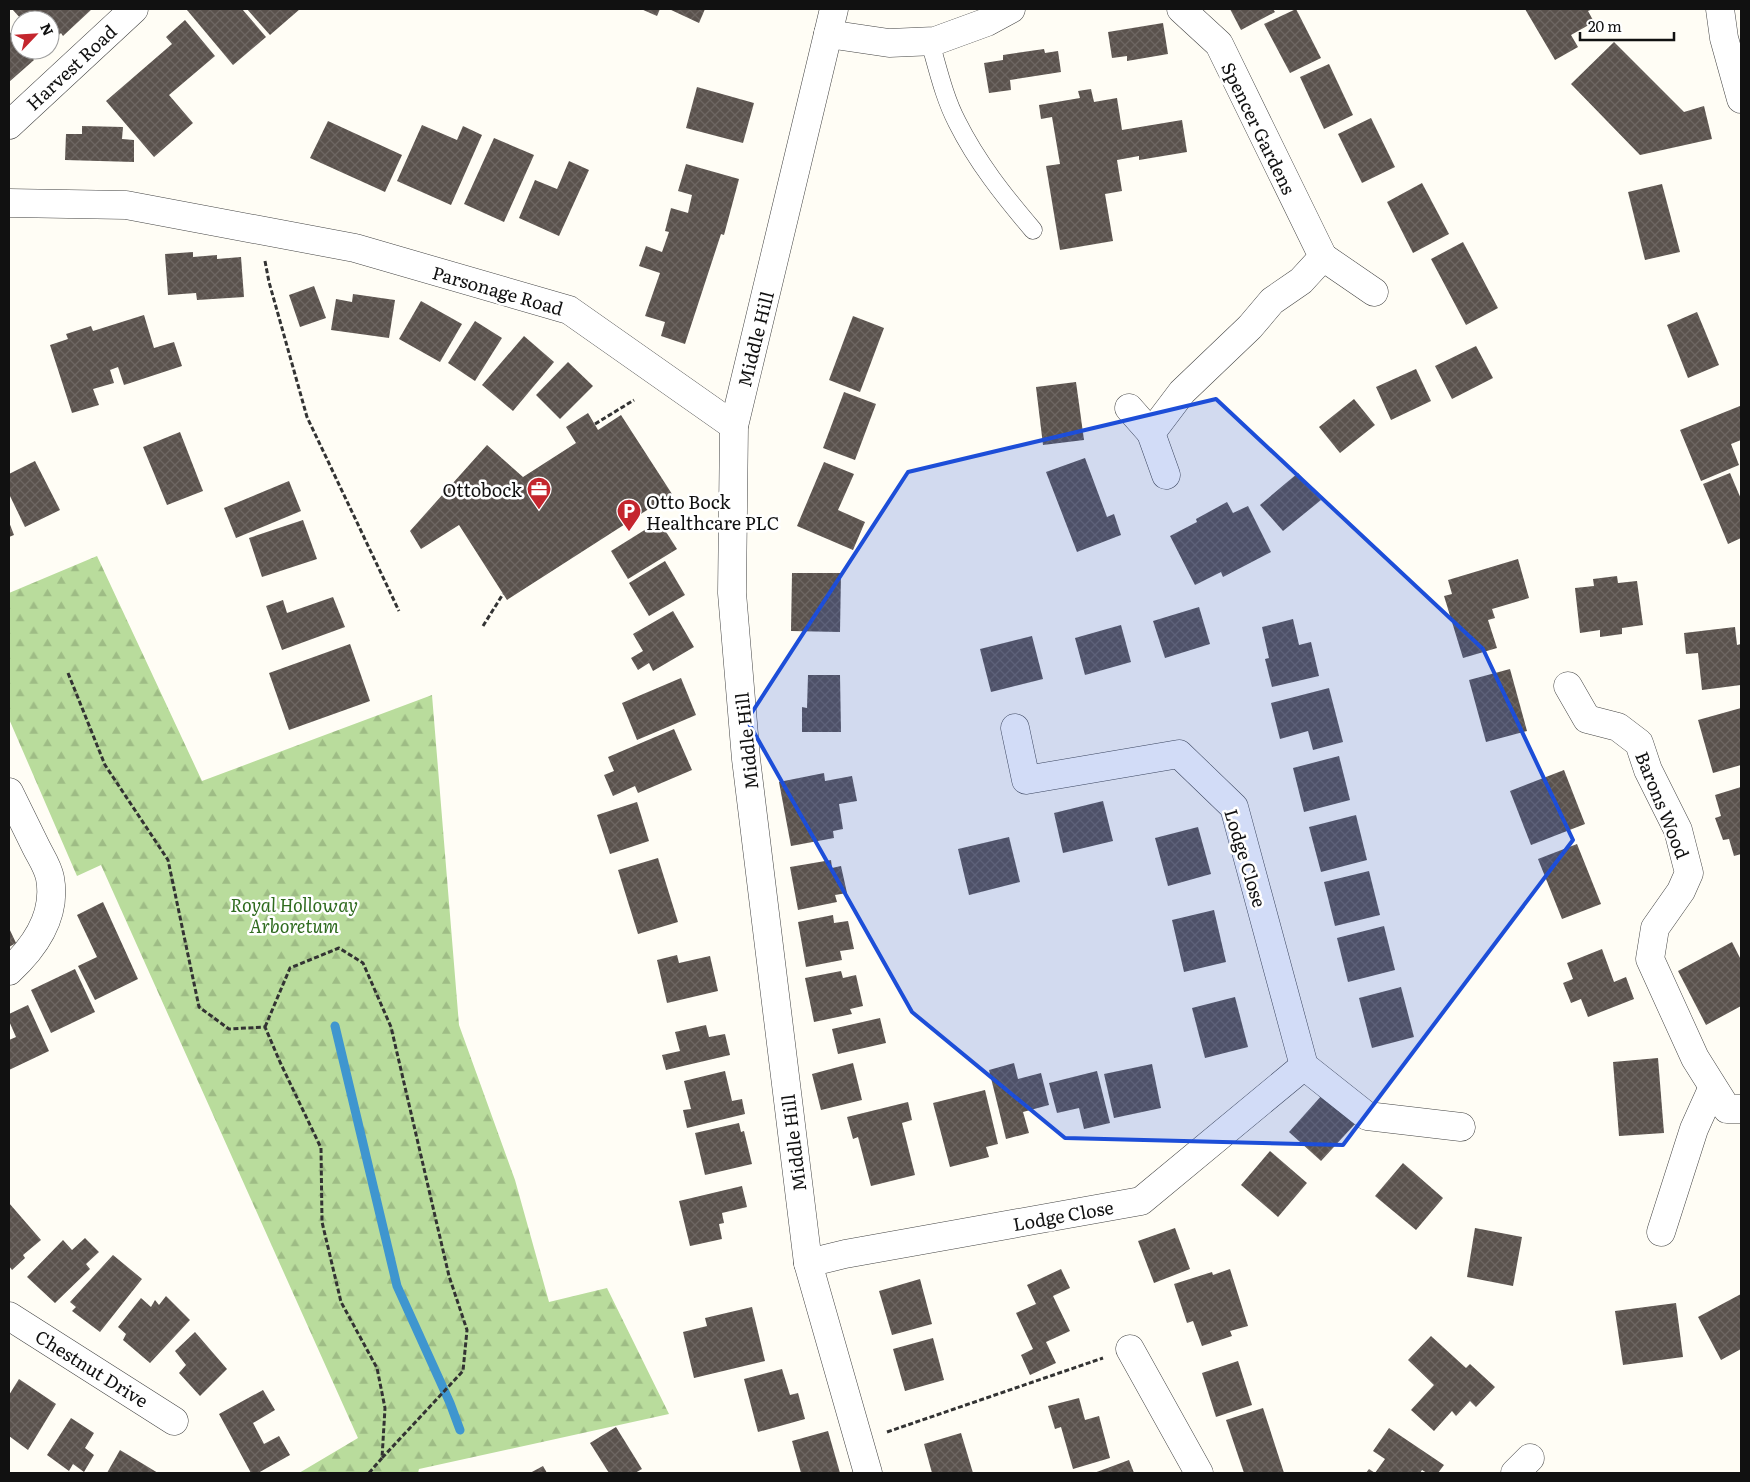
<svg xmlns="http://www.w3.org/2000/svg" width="1750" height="1482" font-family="Literata,serif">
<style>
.forest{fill:url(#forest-firs)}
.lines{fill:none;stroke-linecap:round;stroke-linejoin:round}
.stream{stroke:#3f96cf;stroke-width:9}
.building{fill:url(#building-cross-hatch)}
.service-casing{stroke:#444;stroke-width:19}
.minor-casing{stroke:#444;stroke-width:29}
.tertiary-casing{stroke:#444;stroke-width:29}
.path{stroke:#333;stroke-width:3;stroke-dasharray:5 2.5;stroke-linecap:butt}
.service{stroke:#fff;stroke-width:18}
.minor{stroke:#fff;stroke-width:28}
.tertiary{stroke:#fff;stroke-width:28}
.marked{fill:#1d4ed8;fill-opacity:0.2;stroke:#1d4ed8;stroke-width:4;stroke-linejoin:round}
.labels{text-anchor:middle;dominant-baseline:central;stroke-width:5;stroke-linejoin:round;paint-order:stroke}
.street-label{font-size:18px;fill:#111;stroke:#fff}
.poi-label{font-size:18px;fill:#111;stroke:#fff;text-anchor:end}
.park-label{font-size:18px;font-style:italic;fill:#2f6b1f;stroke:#fff}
</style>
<defs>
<pattern id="forest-firs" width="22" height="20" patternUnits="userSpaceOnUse" patternTransform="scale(1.25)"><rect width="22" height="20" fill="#b9dc9c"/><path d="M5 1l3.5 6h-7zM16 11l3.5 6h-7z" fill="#9ebc85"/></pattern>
<pattern id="building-cross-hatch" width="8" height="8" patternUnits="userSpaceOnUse" patternTransform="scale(1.25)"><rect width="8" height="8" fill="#5a524d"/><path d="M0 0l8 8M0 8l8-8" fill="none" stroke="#6d6662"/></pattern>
</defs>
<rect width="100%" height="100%" fill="#fffdf5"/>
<!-- forest -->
<polygon class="forest" points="97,556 202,781 432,695 459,1025 515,1180 549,1302 607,1288 669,1414 419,1469 418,1473 299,1473 358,1438 101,865 77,876 9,719 9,593"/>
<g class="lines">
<!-- stream -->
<polyline class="stream" points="335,1026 397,1286 450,1403 460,1430"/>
</g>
<!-- building -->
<g class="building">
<polygon points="12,9 92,9 63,36 61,33 50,43 50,20 22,20"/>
<polygon points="188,9 242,9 266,37 233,65 187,10"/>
<polygon points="247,9 300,9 270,35"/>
<polygon points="641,9 660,9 657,16"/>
<polygon points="669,9 705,9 699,23"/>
<polygon points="1230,9 1273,9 1275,12 1241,30"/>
<polygon points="1296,9 1321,58 1290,73 1264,24"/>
<polygon points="1525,9 1593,9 1588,11 1594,22 1571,35 1578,47 1555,60"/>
<polygon points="185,20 215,56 169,95 193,123 154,157 106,101 172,44 166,37"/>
<polygon points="1163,23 1168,54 1127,61 1127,56 1112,58 1108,32"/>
<polygon points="9,31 20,44 20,50 25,50 34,60 9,82"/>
<polygon points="1614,42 1684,112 1704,106 1712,139 1640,155 1571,84"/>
<polygon points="1044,49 1045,53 1058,51 1061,72 1010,80 1011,90 989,93 984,63 1003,60 1003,55"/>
<polygon points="1329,64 1353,115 1324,129 1300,77"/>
<polygon points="697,87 754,103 743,143 686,128"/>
<polygon points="1091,89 1094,102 1117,98 1122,130 1182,120 1187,152 1139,160 1139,156 1117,160 1122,191 1105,194 1113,241 1060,250 1046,166 1060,164 1052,117 1041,119 1039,105 1080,98 1078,91"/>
<polygon points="1371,118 1395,167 1362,183 1338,134"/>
<polygon points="328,121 402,155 385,192 310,158"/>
<polygon points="422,125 457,140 463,126 482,135 451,205 397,181"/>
<polygon points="82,126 123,127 122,139 134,140 134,162 65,160 66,134 82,134"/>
<polygon points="494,138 534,155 504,222 464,204"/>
<polygon points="569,161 589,170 559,236 519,218 535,180 557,189"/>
<polygon points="686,164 739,179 724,235 721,234 685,344 661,336 665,322 645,316 660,273 639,266 646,246 662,252 669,232 665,231 671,208 688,213 692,195 678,191"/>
<polygon points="1422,183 1449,234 1413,253 1387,202"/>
<polygon points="1662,184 1680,252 1645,260 1628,192"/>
<polygon points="1463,242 1498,308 1466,325 1431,259"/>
<polygon points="193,252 193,257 217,255 217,259 241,257 244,297 197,300 196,293 168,295 165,254"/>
<polygon points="314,286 326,318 300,327 289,295"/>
<polygon points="353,294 395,300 389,338 331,330 336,299 352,302"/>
<polygon points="421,301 462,324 440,362 399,339"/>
<polygon points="1697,312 1719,365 1688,378 1667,325"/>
<polygon points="144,315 154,348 174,342 182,366 124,385 118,367 110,370 114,383 93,389 99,405 72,413 50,345 68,339 66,334 91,326 93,331"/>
<polygon points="853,316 884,328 860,392 829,380"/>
<polygon points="475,321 502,338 475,381 448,363"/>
<polygon points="524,336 554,362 513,411 482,385"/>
<polygon points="1476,346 1493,378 1452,399 1435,366"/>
<polygon points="568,362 593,386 560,419 536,395"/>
<polygon points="1416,369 1431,401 1391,420 1376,387"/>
<polygon points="1076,382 1084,440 1043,445 1036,387"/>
<polygon points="844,392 876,404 855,460 823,448"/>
<polygon points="1354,399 1375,425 1340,453 1319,427"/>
<polygon points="1740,406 1741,440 1731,444 1739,465 1701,481 1680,430"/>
<polygon points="588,413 598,430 621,415 672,494 507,600 459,525 421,549 410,531 487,445 523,477 576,443 566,427"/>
<polygon points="180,432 203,491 167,505 143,447"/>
<polygon points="1085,458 1107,517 1114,514 1121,535 1077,552 1046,472"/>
<polygon points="35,461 60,510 25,527 9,494 9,474"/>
<polygon points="824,462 854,474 838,510 865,522 853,550 797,526"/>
<polygon points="1298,473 1321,500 1283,531 1260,505"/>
<polygon points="1730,473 1741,499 1741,538 1728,544 1703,484"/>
<polygon points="289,481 301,511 236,538 224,508"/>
<polygon points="1227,502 1233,513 1248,506 1271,552 1223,577 1221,572 1195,585 1170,536 1197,522 1196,519"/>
<polygon points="303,520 317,559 262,577 249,538"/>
<polygon points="659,521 677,549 628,579 611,551"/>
<polygon points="9,522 14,535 9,537"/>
<polygon points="1518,559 1529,598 1492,609 1495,618 1488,620 1497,648 1463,658 1444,596 1452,594 1448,580"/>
<polygon points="665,561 685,595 649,616 629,583"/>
<polygon points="792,573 841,573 840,632 791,631"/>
<polygon points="1617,576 1618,583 1637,581 1643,625 1622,628 1622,634 1600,637 1600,630 1580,633 1575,588 1594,586 1593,579"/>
<polygon points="333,597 345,627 282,650 266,606 283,600 287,613"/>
<polygon points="1199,607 1210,644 1165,658 1153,621"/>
<polygon points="673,611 694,647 653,671 649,663 638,670 631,658 643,651 633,634"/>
<polygon points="1293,619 1299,645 1311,642 1319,676 1272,687 1265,659 1269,658 1262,627"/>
<polygon points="1121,625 1131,662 1085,675 1075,638"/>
<polygon points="1735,627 1737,645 1741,644 1741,685 1702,690 1698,653 1686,654 1684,633"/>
<polygon points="1032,636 1043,679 991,692 980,649"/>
<polygon points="350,644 370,701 289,730 269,673"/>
<polygon points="1510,669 1527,731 1486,742 1469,680"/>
<polygon points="808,675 840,675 841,732 802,732 802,707 807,708"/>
<polygon points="681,678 696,715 637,740 622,703"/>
<polygon points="1329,688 1343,742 1313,750 1308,731 1280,739 1271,703"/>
<polygon points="1741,708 1741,765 1713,773 1698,720"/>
<polygon points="674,729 692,770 638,793 635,786 613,796 604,775 614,771 608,757"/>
<polygon points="1339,756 1350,800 1304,812 1293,768"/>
<polygon points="1564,770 1585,824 1531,845 1510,791"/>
<polygon points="824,773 825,781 852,776 857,801 839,804 843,829 833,831 834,838 791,846 779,782"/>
<polygon points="1741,787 1741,854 1734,856 1729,839 1723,840 1715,818 1721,816 1715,795"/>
<polygon points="1103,801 1113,841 1063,853 1054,813"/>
<polygon points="637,802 649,841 610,854 597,815"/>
<polygon points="1356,815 1367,860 1321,872 1309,827"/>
<polygon points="1198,827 1211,874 1168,886 1155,838"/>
<polygon points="1009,837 1020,882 969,895 958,849"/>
<polygon points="1577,844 1601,904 1562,919 1538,859"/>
<polygon points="658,858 678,922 638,934 618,870"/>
<polygon points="831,860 832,868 841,866 847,893 835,895 837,902 798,910 790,867"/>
<polygon points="1369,871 1380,915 1335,926 1324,882"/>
<polygon points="103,902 138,979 95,1000 78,966 97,957 77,915"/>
<polygon points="1214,910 1226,962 1184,972 1172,920"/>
<polygon points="833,915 834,923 848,921 854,949 840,951 842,960 806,967 798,922"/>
<polygon points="1384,926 1395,970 1348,982 1337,938"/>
<polygon points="9,928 16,943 9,947"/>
<polygon points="1732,942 1741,960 1741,1006 1706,1025 1678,971"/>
<polygon points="1602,949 1614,982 1626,977 1634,999 1588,1017 1581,999 1571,1003 1563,983 1573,979 1567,963"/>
<polygon points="677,955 679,963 710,956 718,991 667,1003 657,960"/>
<polygon points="75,969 95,1012 51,1033 31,990"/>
<polygon points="841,971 843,978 856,975 863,1006 850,1009 852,1014 814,1022 805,978"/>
<polygon points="1401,987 1414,1037 1372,1048 1359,998"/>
<polygon points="1235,997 1248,1047 1205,1058 1192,1008"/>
<polygon points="28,1005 49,1051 9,1070 9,1040 16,1037 9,1021 9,1014"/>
<polygon points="880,1018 886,1043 838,1054 832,1029"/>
<polygon points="706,1025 709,1037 725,1034 730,1055 666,1070 662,1055 680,1051 675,1032"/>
<polygon points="1658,1058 1664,1133 1619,1136 1613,1062"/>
<polygon points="853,1063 862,1100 821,1110 812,1074"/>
<polygon points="1014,1063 1018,1079 1041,1073 1049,1105 1023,1112 1029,1133 1006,1139 989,1070"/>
<polygon points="1152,1064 1161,1108 1114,1118 1104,1074"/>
<polygon points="725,1071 732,1101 742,1099 745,1114 687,1128 683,1110 691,1109 684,1081"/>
<polygon points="1097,1071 1110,1123 1084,1129 1079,1108 1057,1113 1049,1083"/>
<polygon points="985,1090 998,1144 986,1147 989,1157 950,1167 933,1103"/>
<polygon points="1323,1094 1355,1124 1321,1161 1289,1132"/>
<polygon points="908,1102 912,1120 902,1123 915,1175 871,1186 858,1137 853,1139 847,1117"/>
<polygon points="739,1123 741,1132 744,1131 752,1164 705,1175 695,1133"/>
<polygon points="1270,1151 1307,1183 1278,1217 1241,1185"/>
<polygon points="1403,1163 1443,1198 1416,1230 1375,1196"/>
<polygon points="742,1186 747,1207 722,1213 724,1223 719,1224 722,1239 690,1246 679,1201"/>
<polygon points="9,1203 41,1240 23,1255 25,1258 12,1270 9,1266"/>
<polygon points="1175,1228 1190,1269 1154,1283 1138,1241"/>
<polygon points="1475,1228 1522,1237 1513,1286 1467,1277"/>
<polygon points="85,1238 99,1252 86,1264 90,1269 55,1303 27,1277 63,1240 72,1250"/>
<polygon points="113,1255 142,1279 100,1332 72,1311 76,1307 70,1302"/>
<polygon points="1061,1269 1070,1288 1053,1296 1070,1331 1046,1342 1056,1363 1030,1375 1021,1355 1033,1349 1016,1313 1036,1304 1027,1285"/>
<polygon points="1230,1269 1248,1326 1230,1331 1232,1336 1202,1346 1193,1321 1187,1323 1174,1284 1212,1272 1213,1275"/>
<polygon points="920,1279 932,1324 892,1335 879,1291"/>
<polygon points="1741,1294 1741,1349 1721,1360 1698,1317"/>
<polygon points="166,1296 190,1320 150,1363 123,1340 126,1334 118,1327 141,1298 151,1307 155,1300 159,1305"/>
<polygon points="1676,1303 1683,1357 1623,1365 1615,1311"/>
<polygon points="752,1307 765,1361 694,1378 683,1332 707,1326 705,1318"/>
<polygon points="195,1332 227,1369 200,1396 179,1373 186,1365 175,1351"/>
<polygon points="1431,1336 1466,1368 1470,1364 1495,1387 1476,1407 1470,1401 1456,1416 1452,1411 1434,1431 1411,1410 1434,1385 1408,1360"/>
<polygon points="933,1338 944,1380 905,1391 893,1349"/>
<polygon points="1238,1361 1252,1405 1216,1417 1202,1373"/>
<polygon points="782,1369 790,1395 798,1393 805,1419 758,1432 744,1379"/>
<polygon points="19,1379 56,1404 28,1450 9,1436 9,1395"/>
<polygon points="263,1390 275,1410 253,1423 264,1444 279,1436 290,1455 258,1473 251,1473 219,1414"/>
<polygon points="1079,1398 1085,1420 1099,1416 1110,1458 1073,1469 1061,1427 1055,1429 1048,1406"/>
<polygon points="1263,1408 1284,1473 1244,1473 1226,1420"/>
<polygon points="71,1418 94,1433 85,1448 94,1455 84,1472 73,1464 69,1471 47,1455"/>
<polygon points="616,1427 642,1469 635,1473 609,1473 590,1443"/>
<polygon points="1389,1428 1444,1465 1438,1473 1427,1473 1422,1470 1420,1473 1366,1473 1369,1469 1375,1473 1385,1459 1373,1451"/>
<polygon points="828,1431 840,1473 801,1473 792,1441"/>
<polygon points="961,1433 973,1473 932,1473 924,1444"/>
<polygon points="120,1450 158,1473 107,1473"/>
<polygon points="1129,1460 1134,1473 1094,1473"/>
<polygon points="543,1466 547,1473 530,1473"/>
</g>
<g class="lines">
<defs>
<path id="service" d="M930,42C938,69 944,97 957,122C977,162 1004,196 1033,230"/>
<g id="minor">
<polyline points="828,34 889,43 935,41 987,22 1011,9"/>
<polyline points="9,125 134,9"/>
<polyline points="9,203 126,205 355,248 569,310 734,426"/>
<polyline points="1323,257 1374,292"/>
<polyline points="1129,408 1151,433"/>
<polyline points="1166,475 1151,433 1182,392 1250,327 1272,301 1301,281 1323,257 1219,44 1181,9"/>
<polyline points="1568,686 1587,719 1618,727 1639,743 1648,770 1678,830 1689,873 1681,891 1655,928 1650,959 1695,1058 1727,1109 1741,1109"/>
<polyline points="1015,728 1026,780 1179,754 1234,807 1304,1066 1367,1116 1461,1127"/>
<path d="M9,792C18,810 27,829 36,847C41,857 48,867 50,878C57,916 35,947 9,971"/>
<polyline points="1661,1232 1694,1129 1712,1089"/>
<polyline points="808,1263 845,1254 1141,1201 1304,1066"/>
<polyline points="9,1316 174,1421"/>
<polyline points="1130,1349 1199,1473"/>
<polyline points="1515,1473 1530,1458"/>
</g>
<g id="tertiary">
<polyline points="834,9 734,426 732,593 746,759 808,1263 868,1473"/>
<polyline points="1720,9 1724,38 1741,99"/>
</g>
</defs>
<!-- service casing -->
<use href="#service" class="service-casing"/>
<!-- minor casing -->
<use href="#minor" class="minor-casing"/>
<!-- tertiary casing -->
<use href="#tertiary" class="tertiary-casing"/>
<!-- path -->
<g class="path">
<polyline points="265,261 269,282 307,417 399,611"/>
<polyline points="595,424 634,400"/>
<polyline points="483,626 503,594"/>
<polyline points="68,673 105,765 168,860 199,1007 229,1029 265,1027 280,1062 321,1148 322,1222 341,1302 377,1368 385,1408 382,1458 463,1371 467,1330 449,1276 391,1027 363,963 339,948 290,968 265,1027"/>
<polyline points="887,1432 1103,1358"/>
<polyline points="369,1473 382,1458"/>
</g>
<!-- service -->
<use href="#service" class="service"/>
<!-- minor -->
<use href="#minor" class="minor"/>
<!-- tertiary -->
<use href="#tertiary" class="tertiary"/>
</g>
<!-- marked area -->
<path class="marked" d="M1216,399L1483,649L1573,840L1343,1145L1065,1138L912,1012L747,720L908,472Z"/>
<!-- icons -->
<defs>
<symbol id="office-pin" viewBox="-11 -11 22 30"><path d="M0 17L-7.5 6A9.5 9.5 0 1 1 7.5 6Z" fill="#c4262e" stroke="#fff"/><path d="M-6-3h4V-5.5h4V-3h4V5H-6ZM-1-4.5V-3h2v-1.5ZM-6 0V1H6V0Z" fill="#fff"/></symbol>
<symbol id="parking-pin" viewBox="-11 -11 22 30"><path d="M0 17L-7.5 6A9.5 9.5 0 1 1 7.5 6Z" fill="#c4262e" stroke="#fff"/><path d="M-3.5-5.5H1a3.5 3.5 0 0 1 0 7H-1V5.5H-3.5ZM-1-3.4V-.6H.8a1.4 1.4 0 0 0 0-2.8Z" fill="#fff"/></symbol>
</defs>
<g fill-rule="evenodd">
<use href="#office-pin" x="525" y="475" width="28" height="38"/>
<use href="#parking-pin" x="615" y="497" width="28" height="38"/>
</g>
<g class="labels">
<!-- street labels -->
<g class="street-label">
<text transform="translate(71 67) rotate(-43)">Harvest Road</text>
<text transform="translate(1259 128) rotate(64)">Spencer Gardens</text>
<text transform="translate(498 290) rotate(16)">Parsonage Road</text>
<text transform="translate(755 339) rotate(-76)">Middle Hill</text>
<text transform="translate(746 741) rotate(-96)">Middle Hill</text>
<text transform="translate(1663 805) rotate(68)">Barons Wood</text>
<text transform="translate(1246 858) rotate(73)">Lodge Close</text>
<text transform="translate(793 1143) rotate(-97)">Middle Hill</text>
<text transform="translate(1063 1215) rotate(-10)">Lodge Close</text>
<text transform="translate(92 1368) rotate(32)">Chestnut Drive</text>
</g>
<!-- poi labels -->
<g class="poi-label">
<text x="522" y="489">Ottobock</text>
<text x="646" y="501" text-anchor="start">Otto Bock<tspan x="646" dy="21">Healthcare PLC</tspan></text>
</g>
<!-- park labels -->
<g class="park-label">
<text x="294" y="904">Royal Holloway<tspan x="294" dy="21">Arboretum</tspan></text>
</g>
</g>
<!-- border -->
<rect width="1750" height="1482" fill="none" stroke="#111111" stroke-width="20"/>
<!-- north arrow -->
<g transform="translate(35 35) rotate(65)"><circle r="24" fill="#ffffff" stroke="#a0a0a0"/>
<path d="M0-4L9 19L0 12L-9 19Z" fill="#c4262e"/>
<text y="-8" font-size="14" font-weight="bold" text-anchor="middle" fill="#111111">N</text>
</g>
<!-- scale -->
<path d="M1580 32v8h94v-8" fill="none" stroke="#111111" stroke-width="2.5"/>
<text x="1588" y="32" font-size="15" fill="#111111" stroke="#ffffff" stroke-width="4" paint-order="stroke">20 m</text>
</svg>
